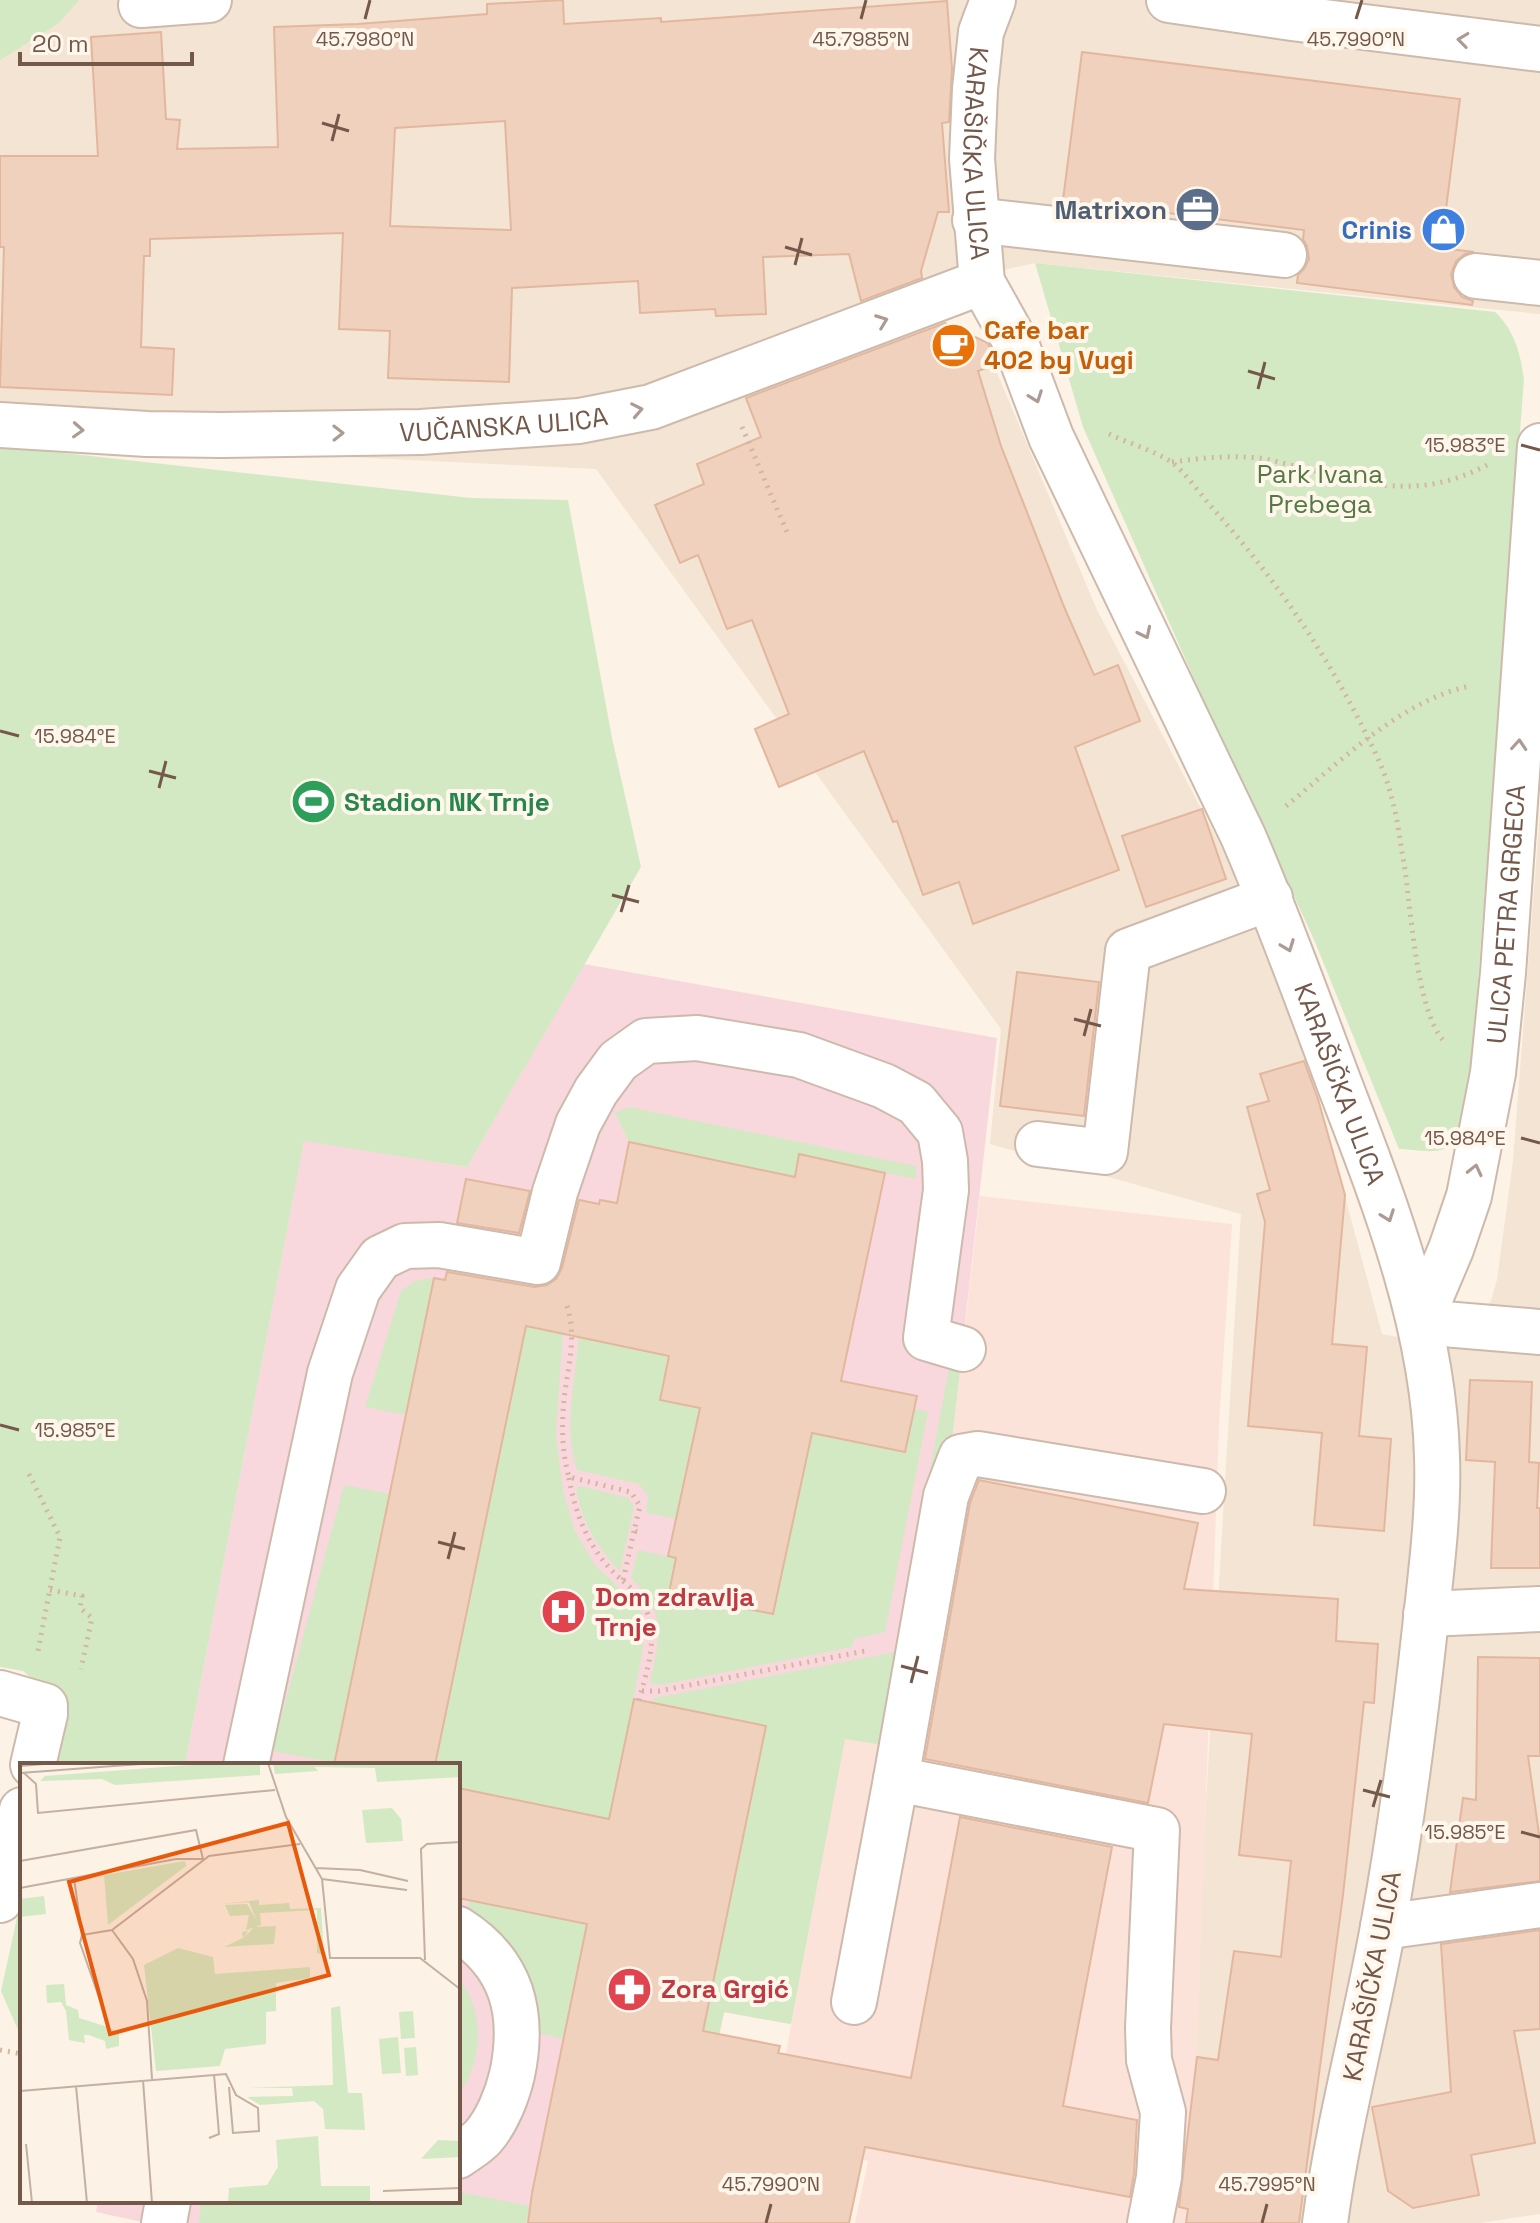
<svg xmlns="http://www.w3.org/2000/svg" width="1540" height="2223" font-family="'Space Grotesk',sans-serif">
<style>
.residential{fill:#f3e4d3}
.commercial{fill:#fce3d9}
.medical{fill:#f9d8dd}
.green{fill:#d3e9c4}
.building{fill:#f0d1bd;stroke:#e3b79e;stroke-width:2;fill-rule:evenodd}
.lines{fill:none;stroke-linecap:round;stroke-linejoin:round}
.minor-casing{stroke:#cdbaac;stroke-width:48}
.path{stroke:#d5b4a0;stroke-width:5;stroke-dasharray:2 6;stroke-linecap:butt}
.minor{stroke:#fff;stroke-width:44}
.oneway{stroke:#ac9b93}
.ticks{fill:none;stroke:#74594b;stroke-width:3}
.labels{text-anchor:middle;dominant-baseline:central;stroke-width:8;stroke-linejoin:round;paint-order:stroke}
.street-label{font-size:26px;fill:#74594b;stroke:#fff7eb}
.service-label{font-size:26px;font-weight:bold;fill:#4e5e75;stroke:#fff7eb;text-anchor:end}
.shop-label{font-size:26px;font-weight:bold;fill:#366cbe;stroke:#fff7eb;text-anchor:end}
.food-label{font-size:26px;font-weight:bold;fill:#c56008;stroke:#fff7eb;text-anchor:start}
.park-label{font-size:26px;fill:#547942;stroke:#fff7eb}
.leisure-label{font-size:26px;font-weight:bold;fill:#27864d;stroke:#fff7eb;text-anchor:start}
.health-label{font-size:26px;font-weight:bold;fill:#be3a42;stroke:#fff7eb;text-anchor:start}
.inset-road{fill:none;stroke:#c2b0a2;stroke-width:2}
.view{fill:#e8590c;fill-opacity:0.15;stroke:#e8590c;stroke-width:4}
.inset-edge{fill:none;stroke:#74594b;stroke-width:4}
.ticks-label{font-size:20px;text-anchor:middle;fill:#74594b;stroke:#fff7eb;stroke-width:8;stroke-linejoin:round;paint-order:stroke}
</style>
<rect width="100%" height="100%" fill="#fcf2e5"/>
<!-- residential -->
<polygon class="residential" points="0,0 1540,0 1540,314 1035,263 930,286 942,321 984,342 1097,610 1262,925 1308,1060 1382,1334 1449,1347 1491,1301 1497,1280 1513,1161 1540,812 1540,2214 1479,2223 1181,2223 1241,1214 990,1144 1001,1029 596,469 61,443 0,437"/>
<!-- commercial -->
<polygon class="commercial" points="980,1196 1232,1224 1219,1424 1197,2057 1192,2091 1186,2223 855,2223 868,2161 809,2148 779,2090 845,1738 889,1746 951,1448"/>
<!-- medical -->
<polygon class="medical" points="584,964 997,1038 951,1448 890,1746 845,1739 791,2024 724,2012 680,2223 147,2223 96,2212 98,2201 458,2201 458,1765 185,1765 304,1140 467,1167"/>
<!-- green -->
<g class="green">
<polygon points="0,0 79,0 59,23 0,60"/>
<path d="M1035,263L1495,312C1515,331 1520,353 1524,379L1472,1060C1469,1084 1469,1138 1444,1149C1432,1154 1411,1149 1399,1149L1315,942L1262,826L1252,810L1083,427Z"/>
<polygon points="0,446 471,498 568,500 612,738 641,867 467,1167 304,1141 185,1765 51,1765 60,1702 23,1671 0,1667"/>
<polygon points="629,1107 916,1166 916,1179 800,1155 761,1339 683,1322 716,1160 629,1142 615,1113"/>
<polygon points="434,1278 406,1415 365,1407 401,1291 415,1281"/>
<polygon points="532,1298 563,1333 556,1434 563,1491 575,1531 595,1565 637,1605 643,1616 645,1631 642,1655 603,1851 458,1788 458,1765 435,1765"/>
<path d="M579,1329L589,1339L659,1354L674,1334L660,1400L700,1408L692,1446L684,1520L646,1513L648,1496L639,1484L577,1470C562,1423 577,1377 579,1329Z"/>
<polygon points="949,1368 960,1371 951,1448 890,1746 845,1739 791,2024 724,2012 680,2223 664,2223 766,1727 650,1702 655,1698 896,1652"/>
<path d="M915,1409L928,1412L885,1632L854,1639L852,1647L661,1685L653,1684L650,1681C660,1637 667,1612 631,1578L638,1550L676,1558L669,1593L773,1614L812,1433L905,1452Z"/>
<polygon points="344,1485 390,1494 335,1763 272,1751"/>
<path d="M581,1486L628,1498L634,1507L620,1571C597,1548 581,1520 576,1488Z"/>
<polygon points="22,1895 22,2039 1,1991"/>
<polygon points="470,1900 590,1908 563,2039 534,2032 466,1916"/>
<path d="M458,1977C485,2012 484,2060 458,2095Z"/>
<polygon points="458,2192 530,2206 526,2223 199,2223 201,2201 458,2201"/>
</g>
<!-- building -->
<g class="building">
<path d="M563,0L564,24L661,18V22L947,1L952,69L949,122L942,123L949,212H938L921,271L922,278L861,301L849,254L763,257L766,314L716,316L715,309L640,313L638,281L512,288L509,382L388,378L390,331L339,329L343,233L150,239V256H144L141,347L174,349L172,395L0,387L4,247H0V156H98L91,37L161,32L166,119L180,120L177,149L278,147L274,27L358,24L487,14V4ZM505,121L511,230L390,226L395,128Z"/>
<polygon points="1082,52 1460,99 1441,248 1474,252 1465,254 1456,261 1451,274 1454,287 1462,297 1473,301 1472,305 1297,283 1298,275 1304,269 1309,259 1307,246 1303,239 1304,230 1063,200"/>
<polygon points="945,323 988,343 992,352 997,364 978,371 1001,446 1065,609 1094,675 1118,665 1140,721 1075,747 1119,870 973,924 959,882 923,895 897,821 893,822 864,751 779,787 755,729 789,714 752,620 727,629 698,555 680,563 655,505 704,484 697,464 761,437 746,398"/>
<polygon points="1202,809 1226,879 1146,907 1122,836"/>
<polygon points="1017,972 1099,982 1084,1116 1000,1106"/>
<polygon points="1304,1061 1318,1099 1345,1195 1332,1344 1367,1347 1359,1436 1391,1439 1384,1531 1314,1525 1322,1433 1248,1426 1265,1222 1257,1194 1270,1190 1247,1107 1269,1101 1260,1074"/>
<polygon points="629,1142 795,1177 799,1154 885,1173 841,1381 917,1396 905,1452 812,1433 773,1614 669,1593 676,1558 668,1556 700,1408 660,1400 669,1356 526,1326 435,1765 334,1765 434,1278 445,1280 447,1272 535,1287 547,1285 556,1279 562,1268 579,1200 599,1204 600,1200 617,1203"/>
<polygon points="466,1179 530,1191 519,1233 457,1223"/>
<polygon points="1470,1380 1532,1382 1529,1462 1539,1463 1537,1508 1540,1508 1540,1568 1491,1568 1495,1462 1466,1460"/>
<polygon points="979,1480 1198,1523 1184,1589 1338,1599 1336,1641 1378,1644 1374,1703 1364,1702 1343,1895 1299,2223 1186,2223 1188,2209 1179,2207 1197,2057 1218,2060 1234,1951 1281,1957 1291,1861 1239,1855 1252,1734 1164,1724 1148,1803 925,1759 970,1503"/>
<polygon points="1478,1657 1540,1658 1540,1756 1528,1756 1540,1841 1540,1881 1450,1892 1463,1798 1476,1800"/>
<polygon points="634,1699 766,1726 703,2031 780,2046 778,2053 911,2078 960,1817 1112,1847 1063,2106 1137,2120 1134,2174 1130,2197 865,2147 849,2223 528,2223 532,2193 587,1924 458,1898 458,1788 609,1819"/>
<polygon points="1540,1930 1540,2029 1514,2031 1535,2143 1471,2155 1479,2195 1413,2208 1388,2191 1372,2107 1451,2092 1441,1944"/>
</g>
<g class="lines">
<defs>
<g id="minor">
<path id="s1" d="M993,0L981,32L975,89L972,159L982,282L1015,341L1051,437L1243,836C1278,917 1308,1000 1339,1083C1385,1203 1434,1327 1437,1457C1439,1513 1431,1572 1425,1628C1414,1729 1401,1828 1383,1927C1365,2026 1338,2124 1325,2223"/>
<polyline points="1169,0 1292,18 1540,49"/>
<polyline points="141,5 209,0"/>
<polyline points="975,220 1284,255"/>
<polyline points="1476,276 1540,283"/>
<path id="s2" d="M0,425L147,434L222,435L421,432L579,421L651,407L982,282"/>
<polyline points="1038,1144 1105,1152 1128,951 1270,898"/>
<path id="s3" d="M1420,1322L1451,1249L1469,1196L1493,1073L1503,973L1540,446"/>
<polyline points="1420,1322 1540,1332"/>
<polyline points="1426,1614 1540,1609"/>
<polyline points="0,1693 45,1706 45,1714 33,1765"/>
<polyline points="246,1765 330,1373 358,1289 380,1258 405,1246 439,1245 538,1262 555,1192 578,1124 596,1091 618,1061 646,1041 697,1038 799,1055 884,1086 916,1103 940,1132 945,1161 946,1190 926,1338 963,1349"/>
<polyline points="0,1900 22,1810"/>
<polyline points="1383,1927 1540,1905"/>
<path d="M458,1929C513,1964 525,2014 512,2075C507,2096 497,2121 483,2137C477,2144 466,2150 458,2156"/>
<polyline points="854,2002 896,1779"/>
<polyline points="164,2223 168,2201"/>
<polyline points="1150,2223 1159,2177 1163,2112 1149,2060 1148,2028 1157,1830 896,1779 946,1496 961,1457 978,1454 1203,1491"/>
</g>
</defs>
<!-- minor casing -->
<use href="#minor" class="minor-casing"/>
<!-- path -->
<g class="path">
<polyline points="742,427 787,532"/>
<path d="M1109,434C1128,443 1152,450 1170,461C1185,471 1202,497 1215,511C1271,574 1320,644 1359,720C1370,742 1384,768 1390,792C1396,811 1399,832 1402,852C1411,897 1414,1006 1443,1040"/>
<path d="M1172,462C1202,458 1229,455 1259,458C1275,460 1291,466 1307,469C1375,486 1421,499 1487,465"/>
<path d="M1286,806C1339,763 1401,700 1470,686"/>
<path d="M567,1306C579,1342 564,1377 563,1414C562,1435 563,1457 569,1477L631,1492L640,1506L634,1531L642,1533"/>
<polyline points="29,1474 60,1537 38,1651"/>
<path d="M569,1478C576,1518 591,1554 623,1581L634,1531"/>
<path d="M623,1581C665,1616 652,1653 639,1700"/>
<polyline points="50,1590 82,1596 80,1608 92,1618 81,1669"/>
<polyline points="642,1691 659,1691 865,1651"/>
<polyline points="0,2050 22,2054"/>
</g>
<!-- minor -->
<use href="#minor" class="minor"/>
</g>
<!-- one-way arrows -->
<defs><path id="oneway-chevron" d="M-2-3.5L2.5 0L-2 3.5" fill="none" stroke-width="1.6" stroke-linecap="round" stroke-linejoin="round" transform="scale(2)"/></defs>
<g class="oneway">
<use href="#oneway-chevron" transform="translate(1463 40) rotate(-173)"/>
<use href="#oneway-chevron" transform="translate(882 321) rotate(-21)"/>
<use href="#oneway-chevron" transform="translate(1036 397) rotate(70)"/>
<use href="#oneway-chevron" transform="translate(637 410) rotate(-11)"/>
<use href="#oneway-chevron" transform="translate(78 430) rotate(3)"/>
<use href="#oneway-chevron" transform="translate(338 433) rotate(-1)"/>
<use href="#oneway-chevron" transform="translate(1145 633) rotate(64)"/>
<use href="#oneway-chevron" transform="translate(1519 745) rotate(-86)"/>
<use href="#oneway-chevron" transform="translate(1288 946) rotate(69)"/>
<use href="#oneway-chevron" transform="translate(1475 1170) rotate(-77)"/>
<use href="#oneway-chevron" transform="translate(1388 1216) rotate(70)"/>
</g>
<!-- ticks -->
<path class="ticks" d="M365,19L370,0M861,19L866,0M1356,19L1362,0M322,123L349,131M332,141L339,114M785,247L812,255M795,265L802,238M1248,371L1275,379M1258,389L1265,362M1521,445L1540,450M0,731L19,736M149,771L176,778M159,788L166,761M612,895L639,902M621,912L629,885M1074,1019L1101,1026M1084,1036L1091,1009M1521,1138L1540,1143M0,1425L19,1430M438,1542L465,1549M448,1559L455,1532M901,1666L928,1673M911,1683L918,1656M1363,1790L1390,1797M1373,1807L1381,1780M1521,1832L1540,1837M766,2223L771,2204M1262,2223L1267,2204"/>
<!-- icons -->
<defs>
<symbol id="office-disc" viewBox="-11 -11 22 22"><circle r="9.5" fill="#5c6f8a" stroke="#fff7eb"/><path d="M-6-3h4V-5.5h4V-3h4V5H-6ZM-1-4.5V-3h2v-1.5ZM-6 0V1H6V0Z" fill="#fff"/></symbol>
<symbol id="shop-disc" viewBox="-11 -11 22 22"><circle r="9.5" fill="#3f7fe0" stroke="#fff7eb"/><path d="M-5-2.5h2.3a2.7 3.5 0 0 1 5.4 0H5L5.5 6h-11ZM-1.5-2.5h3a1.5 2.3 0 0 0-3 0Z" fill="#fff"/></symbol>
<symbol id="cafe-disc" viewBox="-11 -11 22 22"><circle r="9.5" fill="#e8710a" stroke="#fff7eb"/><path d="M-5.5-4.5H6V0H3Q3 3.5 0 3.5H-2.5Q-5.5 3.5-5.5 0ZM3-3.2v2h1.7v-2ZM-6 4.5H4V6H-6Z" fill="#fff"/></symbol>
<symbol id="stadium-disc" viewBox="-11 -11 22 22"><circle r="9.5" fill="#2e9e5b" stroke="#fff7eb"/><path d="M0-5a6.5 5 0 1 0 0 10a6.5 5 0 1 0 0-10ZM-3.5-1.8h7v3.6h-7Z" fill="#fff"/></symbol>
<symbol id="hospital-disc" viewBox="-11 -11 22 22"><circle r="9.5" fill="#e0444e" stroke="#fff7eb"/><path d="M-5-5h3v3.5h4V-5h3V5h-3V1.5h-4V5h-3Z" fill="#fff"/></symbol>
<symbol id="pharmacy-disc" viewBox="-11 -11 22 22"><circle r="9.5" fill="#e0444e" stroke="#fff7eb"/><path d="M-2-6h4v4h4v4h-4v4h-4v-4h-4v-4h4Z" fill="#fff"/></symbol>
</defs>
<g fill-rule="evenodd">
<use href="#office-disc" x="1172" y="184" width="51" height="51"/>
<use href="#shop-disc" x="1418" y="204" width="51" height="51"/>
<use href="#cafe-disc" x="928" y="320" width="51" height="51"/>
<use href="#stadium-disc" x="288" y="776" width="51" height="51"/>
<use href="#hospital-disc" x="538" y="1586" width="51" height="51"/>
<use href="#pharmacy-disc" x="604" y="1964" width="51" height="51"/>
</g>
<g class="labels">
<!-- street labels -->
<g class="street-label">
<text stroke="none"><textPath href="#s1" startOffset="156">KARAŠIČKA ULICA</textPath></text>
<text stroke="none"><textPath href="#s2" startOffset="504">VUČANSKA ULICA</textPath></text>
<text stroke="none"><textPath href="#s3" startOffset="420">ULICA PETRA GRGECA</textPath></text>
<text stroke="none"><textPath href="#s1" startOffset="1164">KARAŠIČKA ULICA</textPath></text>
<text transform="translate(1372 1976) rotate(-79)">KARAŠIČKA ULICA</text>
</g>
<!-- service labels -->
<g class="service-label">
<text x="1167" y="210">Matrixon</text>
</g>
<!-- shop labels -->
<g class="shop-label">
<text x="1412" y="230">Crinis</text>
</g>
<!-- food labels -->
<g class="food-label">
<text x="984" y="330">Cafe bar<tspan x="984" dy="30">402 by Vugi</tspan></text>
</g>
<!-- park labels -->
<g class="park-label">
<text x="1320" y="474">Park Ivana<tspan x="1320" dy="30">Prebega</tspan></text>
</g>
<!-- leisure labels -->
<g class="leisure-label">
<text x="344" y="802">Stadion NK Trnje</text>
</g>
<!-- health labels -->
<g class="health-label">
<text x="595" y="1597">Dom zdravlja<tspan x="595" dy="30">Trnje</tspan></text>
<text x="661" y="1989">Zora Grgić</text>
</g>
</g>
<!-- overview -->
<g transform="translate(20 1763)">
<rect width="440" height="440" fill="#fcf2e5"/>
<path d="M196,0H233L240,2V12L95,22L82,16L20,18L25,13ZM440,0V14L357,19L355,5L295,4L298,8L255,11L253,1ZM372,45L381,56L383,78L346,80L342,47ZM165,98L166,103L88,162L84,112ZM24,133L26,151L0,154V136ZM239,137V142L269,140L270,146L301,145L304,192L297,190V147L240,150L241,162L226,167L229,152L210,153L205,142L227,141L237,158L229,139L200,141ZM256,163L254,181L204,184L223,175L222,169L228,168L224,175L234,164ZM158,185L193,194L195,211L290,204V215L256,220V248L246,249V281L205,286L200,303L136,308L124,202ZM44,221L46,242L58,247L59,255L91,265L99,271V283L86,286L85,278L69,272H64L65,280L49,277L46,248L41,239L27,240L26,222ZM320,243L328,330H342L345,367L305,366L303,346L294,338L240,342L227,334L273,333L272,325H229L313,322L311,245ZM393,248L395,275L381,276L379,249ZM378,274L381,310L362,311L359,276ZM396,284L398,312L386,313L384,285ZM298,373L301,423H350V440H208L209,425L247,422L258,404L256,377ZM418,377L440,378V394L401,396Z" fill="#d3e9c4"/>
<path class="inset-road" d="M248,0L266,54L302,116L310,195H400L440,226M0,3L36,0M0,10L134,0M4,10L16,21L18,50L255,27M0,98L176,67L183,96M296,105L340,107L388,118M54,115L62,172M302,116L387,127M0,125L156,96H183M92,167L113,196L127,238L132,316M62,172L92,167L189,93L280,81M62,172L60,180L87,257M405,197L401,86L407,81L440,79M123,317L132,440M56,323L67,440M0,328L206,311L216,332L238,345L239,368L213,370L209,324M189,375L199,371L194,311M6,381L12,440M363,428L440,425"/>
<path class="view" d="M268,60L309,212L90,271L49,119Z"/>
<rect width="440" height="440" class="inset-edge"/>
</g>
<g class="ticks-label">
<text x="365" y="46">45.7980°N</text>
<text x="861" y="46">45.7985°N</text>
<text x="1356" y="46">45.7990°N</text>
<text x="1465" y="452">15.983°E</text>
<text x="75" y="743">15.984°E</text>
<text x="1465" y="1145">15.984°E</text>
<text x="75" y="1437">15.985°E</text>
<text x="1465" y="1839">15.985°E</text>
<text x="771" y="2191">45.7990°N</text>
<text x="1267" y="2191">45.7995°N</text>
</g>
<!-- scale -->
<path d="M20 52v12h172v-12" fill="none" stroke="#74594b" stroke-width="4"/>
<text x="32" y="52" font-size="24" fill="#74594b" stroke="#fff7eb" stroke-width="6" paint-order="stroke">20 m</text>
</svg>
